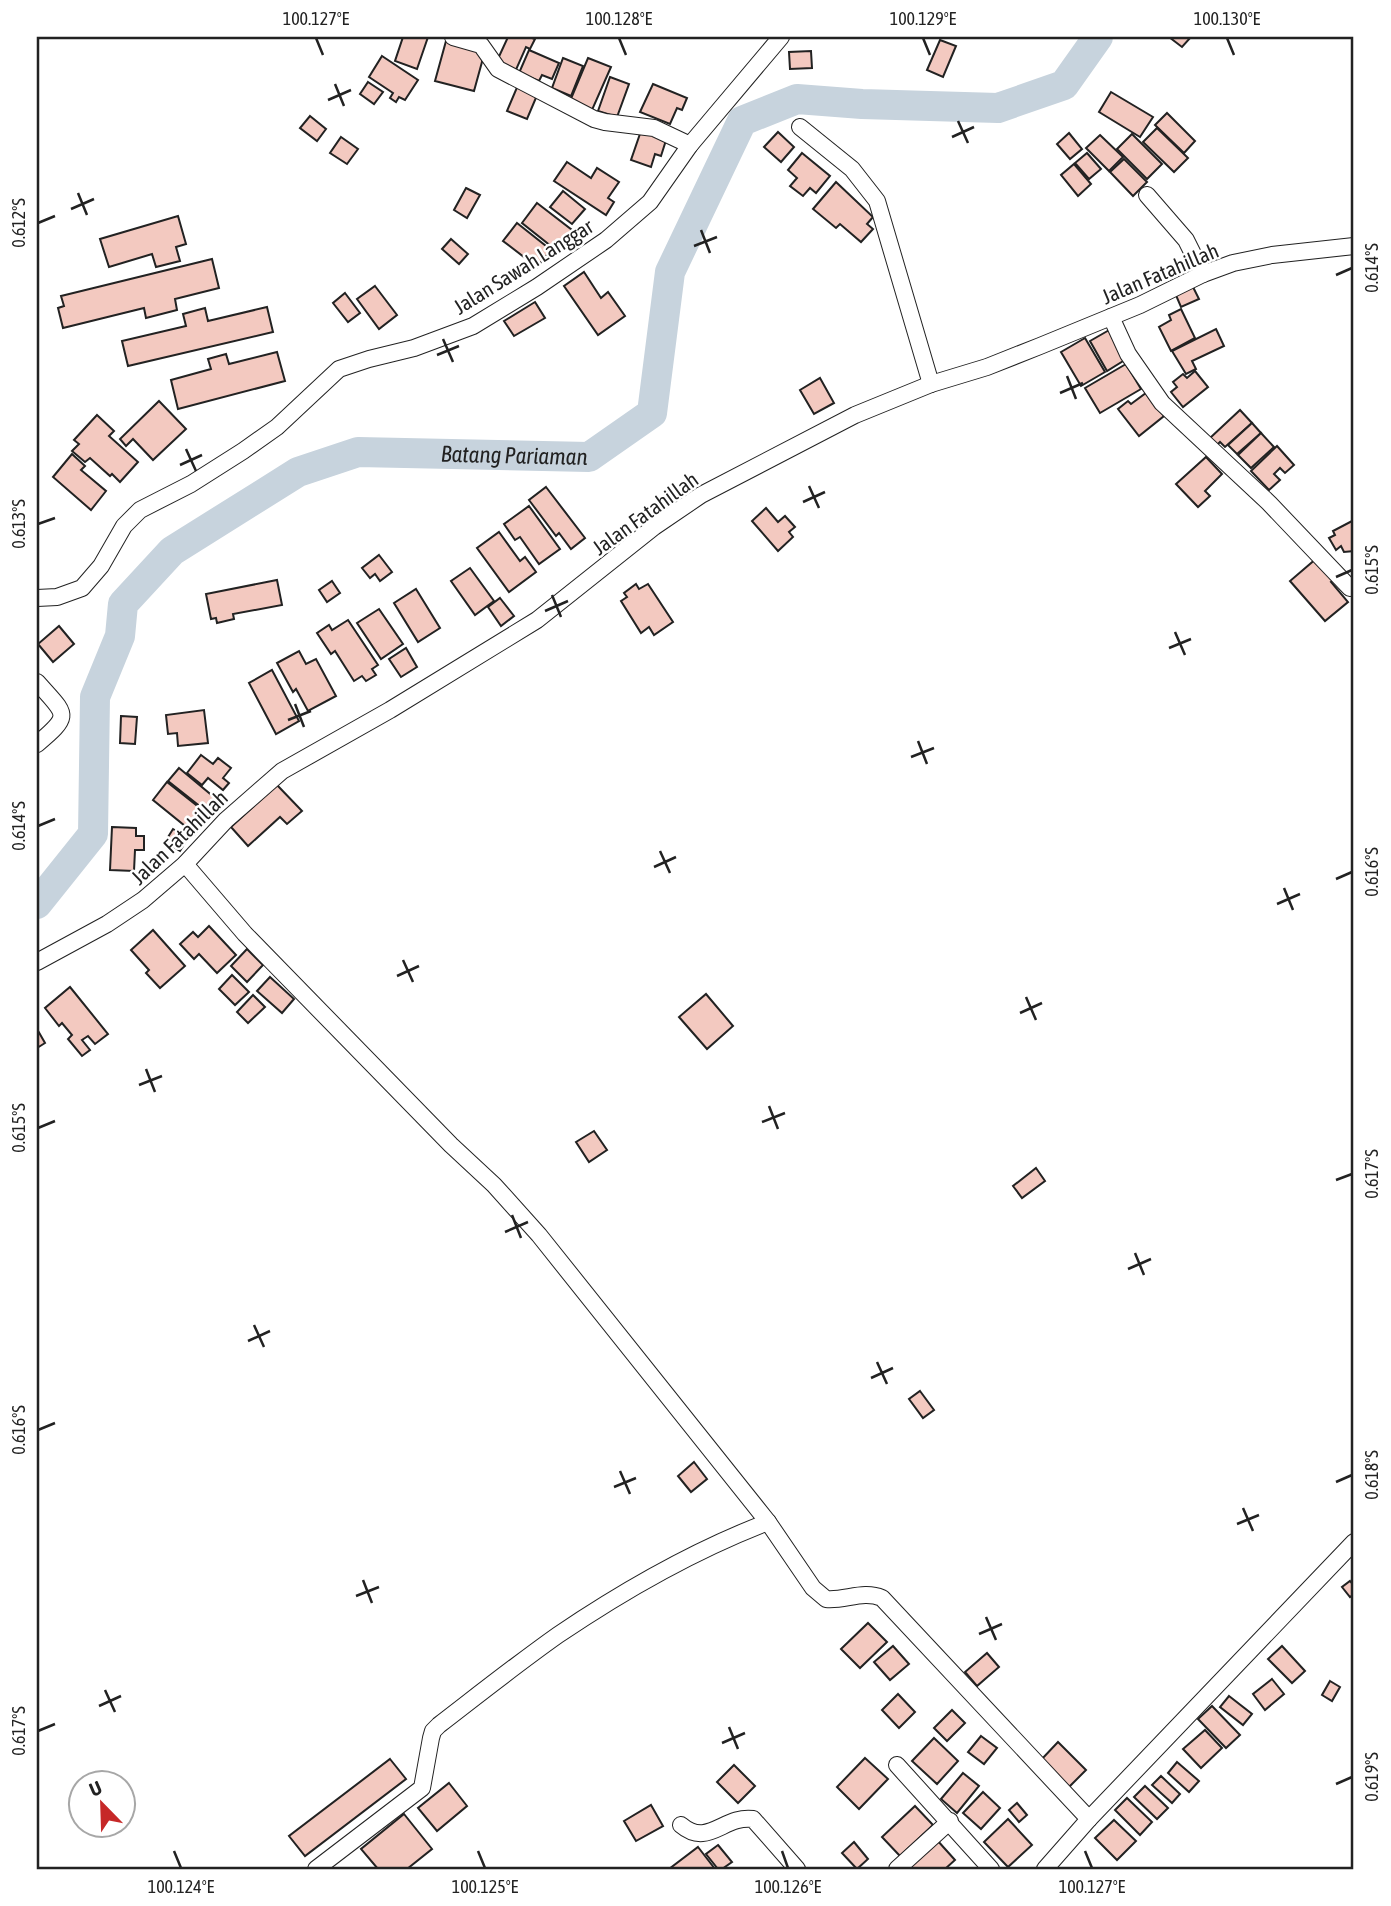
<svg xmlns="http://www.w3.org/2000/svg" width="1391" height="1906" font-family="'Asap Condensed',sans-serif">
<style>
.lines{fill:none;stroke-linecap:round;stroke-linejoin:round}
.river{stroke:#c7d3dd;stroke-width:30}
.building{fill:#f3c9c0;stroke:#222;stroke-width:2}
.street-casing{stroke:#222;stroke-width:18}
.street{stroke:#fff;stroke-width:16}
.ticks{fill:none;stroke:#222;stroke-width:2.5}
.labels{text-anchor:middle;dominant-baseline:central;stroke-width:5;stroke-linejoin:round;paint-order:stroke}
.street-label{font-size:21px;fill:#222;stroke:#fff}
.water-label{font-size:23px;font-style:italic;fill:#222;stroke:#fff}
.neatline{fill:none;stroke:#222;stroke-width:2.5}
.ticks-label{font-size:18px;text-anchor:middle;fill:#222}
</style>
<rect width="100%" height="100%" fill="#fff"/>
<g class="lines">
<!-- river -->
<path class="river" id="s1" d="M37,904L93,834L95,697L120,636L123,604L172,551L298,472L358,452L589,457L652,413L670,272L742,121L797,99L862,104L998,108L1064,85L1098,37"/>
</g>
<!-- building -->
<g class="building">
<polygon points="403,37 428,37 417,69 395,61"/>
<polygon points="508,37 529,37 535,39 530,49 526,47 515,72 496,63"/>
<polygon points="1169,37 1191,37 1182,47"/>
<polygon points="940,40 956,46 943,77 927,70"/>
<polygon points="446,41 485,51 474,91 435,81"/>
<polygon points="529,50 559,63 552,79 542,75 539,81 519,73"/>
<polygon points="811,51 812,68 790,69 789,52"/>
<polygon points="382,56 418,80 405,100 399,97 396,102 390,98 393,93 369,77"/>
<polygon points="563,58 583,66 571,96 552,88"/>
<polygon points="588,58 611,67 592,110 570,101"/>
<polygon points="610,77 629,84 617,117 598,111"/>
<polygon points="368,82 383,92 374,104 360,94"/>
<polygon points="653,84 687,98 682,110 677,108 670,124 640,112"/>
<polygon points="518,85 538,93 527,119 507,111"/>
<polygon points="1111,92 1153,117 1140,137 1099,112"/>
<polygon points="1167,113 1195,141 1184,153 1155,125"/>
<polygon points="310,116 326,129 317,141 300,128"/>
<polygon points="642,128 667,137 661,156 655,154 651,167 631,160"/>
<polygon points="1157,128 1188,158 1174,172 1143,142"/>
<polygon points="778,132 794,147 781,162 764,147"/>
<polygon points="1069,133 1082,149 1070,159 1057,144"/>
<polygon points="1132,134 1162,164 1147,179 1117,149"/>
<polygon points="1100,135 1123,157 1109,171 1086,148"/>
<polygon points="341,137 358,149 347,164 330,153"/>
<polygon points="802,153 830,176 816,193 810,188 803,196 790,186 797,178 788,170"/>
<polygon points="1087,153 1101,169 1089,179 1075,163"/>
<polygon points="1124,159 1147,182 1133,196 1110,172"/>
<polygon points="567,162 591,178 597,168 619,182 608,198 614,202 606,215 554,181"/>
<polygon points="1074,164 1091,184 1078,196 1061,175"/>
<polygon points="836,182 873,217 867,224 873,229 861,242 840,224 836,228 813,209"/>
<polygon points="466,188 480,195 467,218 454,210"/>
<polygon points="563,191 585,209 572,224 550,207"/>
<polygon points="537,203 572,230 556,250 522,223"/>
<polygon points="178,216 186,244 176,247 180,261 156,267 152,254 109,267 100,239"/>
<polygon points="517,223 551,250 537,267 503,241"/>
<polygon points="451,239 468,254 459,264 442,249"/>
<polygon points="212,259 219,288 175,299 177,310 146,318 144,308 63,328 58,308 64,306 61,296"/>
<polygon points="584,272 601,298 608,292 625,316 598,335 564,286"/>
<polygon points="1192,285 1199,299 1181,307 1175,293"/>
<polygon points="375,286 397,315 379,329 357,299"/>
<polygon points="345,293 360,313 348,322 333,303"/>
<polygon points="535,302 545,318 514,336 504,321"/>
<polygon points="267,307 273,332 128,366 122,341 186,326 183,314 205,308 208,321"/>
<polygon points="1181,309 1195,338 1171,351 1159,327 1171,320 1169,315"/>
<polygon points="1111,329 1128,358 1107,371 1090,341"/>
<polygon points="1216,329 1224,346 1192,361 1196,369 1186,374 1172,351"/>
<polygon points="1085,338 1105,372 1081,386 1061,352"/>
<polygon points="277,352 285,381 178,409 171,380 211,369 208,359 226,354 229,364"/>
<polygon points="1126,364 1141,389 1100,413 1085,388"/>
<polygon points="1195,371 1208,387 1183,407 1171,392 1177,387 1173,382 1183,374 1187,378"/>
<polygon points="820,378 834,403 814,414 800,390"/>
<polygon points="1146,393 1164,416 1139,436 1118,409 1128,401 1131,404"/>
<polygon points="159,401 186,429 153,460 133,439 126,446 120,439"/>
<polygon points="1240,410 1252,423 1225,447 1220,442 1217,445 1210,438"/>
<polygon points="97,415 114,431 109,436 138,462 120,482 112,474 110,476 90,458 85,462 72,451 79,444 74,440"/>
<polygon points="1252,423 1261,433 1237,454 1228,445"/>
<polygon points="1261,433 1274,447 1251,468 1238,455"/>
<polygon points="1277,446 1294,465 1285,473 1280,468 1274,474 1280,480 1269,490 1251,471"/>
<polygon points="72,454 85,466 81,470 106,491 91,510 53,477"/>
<polygon points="1206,457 1222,474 1205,491 1210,496 1198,507 1176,484"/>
<polygon points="546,487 585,538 571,549 559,533 556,536 529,500"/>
<polygon points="529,506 560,549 539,564 520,537 515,540 504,524"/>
<polygon points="766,508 778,522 785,516 795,527 789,532 793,537 778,551 752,521"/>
<polygon points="1354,520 1354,551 1344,552 1341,546 1336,550 1329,538 1335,535 1333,531"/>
<polygon points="499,532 520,561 525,557 536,572 509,592 477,548"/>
<polygon points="379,555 392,572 380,581 375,574 370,578 362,568"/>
<polygon points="1317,558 1335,579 1331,582 1348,602 1325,621 1290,581"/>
<polygon points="470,568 494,601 475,615 451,581"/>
<polygon points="277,580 282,605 233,614 234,619 217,623 216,618 211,619 206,594"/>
<polygon points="332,581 340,593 327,602 319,590"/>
<polygon points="636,584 639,589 648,584 673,622 654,635 649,627 641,633 621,601 627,597 624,593"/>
<polygon points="416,589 440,628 418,642 394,603"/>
<polygon points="500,598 514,616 501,626 488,607"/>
<polygon points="379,609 403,644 381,659 357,623"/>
<polygon points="348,620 378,665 372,669 376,675 366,681 362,676 354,681 335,651 331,654 317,633 329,625 332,630"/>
<polygon points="59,626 74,644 53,662 38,644"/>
<polygon points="406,648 417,667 401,677 389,659"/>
<polygon points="299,651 306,664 316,659 336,696 308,711 296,689 293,692 277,663"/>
<polygon points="272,670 299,721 276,734 249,683"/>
<polygon points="204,710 208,743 178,746 177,733 168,734 166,715"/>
<polygon points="121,716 137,717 135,744 120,743"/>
<polygon points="201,755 213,764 218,758 231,768 223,778 229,783 223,790 208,778 202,785 187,773"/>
<polygon points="179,768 221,803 211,815 168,781"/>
<polygon points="167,782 210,816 195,834 153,800"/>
<polygon points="277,785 302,811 287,824 280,817 248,846 231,827"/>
<polygon points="112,827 136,828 136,836 144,836 144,850 135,850 134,871 110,870"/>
<polygon points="173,829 188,838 180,851 165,842"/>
<polygon points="209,926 236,955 217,973 199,954 194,959 180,944 193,932 198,937"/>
<polygon points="153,930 185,966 160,988 146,973 149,970 131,950"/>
<polygon points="247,949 263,965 247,982 231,966"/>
<polygon points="232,975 249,992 235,1005 219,989"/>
<polygon points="270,977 294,999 282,1013 257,991"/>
<polygon points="70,987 108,1034 95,1044 88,1036 82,1040 90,1050 82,1056 68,1039 72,1035 62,1023 59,1026 45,1008"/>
<polygon points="706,994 733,1026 707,1049 679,1017"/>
<polygon points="253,995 265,1007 248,1023 237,1012"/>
<polygon points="37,1029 45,1043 37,1048"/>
<polygon points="594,1131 607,1150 589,1162 576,1142"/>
<polygon points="1036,1168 1045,1181 1022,1198 1013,1186"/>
<polygon points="920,1391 934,1410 923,1418 909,1399"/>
<polygon points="694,1462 707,1479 691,1492 678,1476"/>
<polygon points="1350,1581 1354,1586 1354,1594 1350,1597 1342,1587"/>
<polygon points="868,1623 887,1642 860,1668 841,1649"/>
<polygon points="893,1646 909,1664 890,1680 874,1662"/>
<polygon points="1282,1646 1305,1671 1292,1683 1268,1659"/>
<polygon points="987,1653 999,1667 977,1686 965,1672"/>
<polygon points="1272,1679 1284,1694 1265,1710 1253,1694"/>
<polygon points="1330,1681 1340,1687 1332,1701 1322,1695"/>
<polygon points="898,1694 915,1712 899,1728 882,1710"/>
<polygon points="1229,1696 1252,1714 1243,1725 1220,1707"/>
<polygon points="1212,1706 1240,1735 1226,1748 1198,1719"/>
<polygon points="952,1710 965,1723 947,1741 934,1728"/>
<polygon points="1205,1730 1222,1748 1201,1768 1183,1749"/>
<polygon points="981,1736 997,1748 984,1764 968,1752"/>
<polygon points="934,1738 958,1761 937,1784 912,1761"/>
<polygon points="1058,1742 1086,1770 1068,1788 1040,1761"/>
<polygon points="865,1758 888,1779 859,1809 837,1787"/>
<polygon points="390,1759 406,1779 305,1856 289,1836"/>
<polygon points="1177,1762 1199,1781 1189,1792 1168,1773"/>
<polygon points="734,1765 755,1786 738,1803 717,1782"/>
<polygon points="963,1773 979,1786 957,1813 941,1799"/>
<polygon points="1161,1776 1180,1794 1172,1803 1152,1785"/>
<polygon points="449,1783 467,1806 437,1831 418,1808"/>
<polygon points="1145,1786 1168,1808 1157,1819 1134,1797"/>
<polygon points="983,1792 1000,1808 981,1829 963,1813"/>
<polygon points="1127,1798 1152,1822 1140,1835 1115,1810"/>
<polygon points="1017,1803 1027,1815 1019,1822 1009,1810"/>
<polygon points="651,1805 663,1826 636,1841 624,1821"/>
<polygon points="915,1806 933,1825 900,1856 882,1837"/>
<polygon points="404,1814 432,1849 407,1869 378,1869 361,1849"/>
<polygon points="1008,1819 1032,1845 1008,1867 984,1842"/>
<polygon points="1114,1820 1136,1841 1117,1860 1095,1838"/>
<polygon points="937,1840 955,1860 945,1869 907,1869"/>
<polygon points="854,1842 868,1859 857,1869 842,1853"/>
<polygon points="718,1845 732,1862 722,1869 718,1869 706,1854"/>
<polygon points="698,1847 715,1869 669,1869"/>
</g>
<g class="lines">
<defs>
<g id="street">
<polyline points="453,37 481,45 498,69 594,119 605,122 654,128 690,145"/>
<polyline points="800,127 852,169 877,201 931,384"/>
<polyline points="1147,195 1186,240 1203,274"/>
<polyline points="1111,317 1128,354 1162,403 1269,503 1350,588"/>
<polyline points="37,598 57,597 82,588 101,566 124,526 140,510 191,484 243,451 277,427 339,369 369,359 414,348 473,326 537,287 606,240 650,202 690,145 781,37"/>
<path d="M37,682C66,715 73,714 37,744"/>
<path d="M185,864L245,934L451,1145L494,1185L539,1235L768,1522L813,1588L826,1599C845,1601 863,1590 882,1598L1089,1819L1045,1869"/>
<polyline points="37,962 107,924 143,900 185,864 226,820 282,771 390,710 537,620 654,527 701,495 855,415 931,384 987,367 1040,346 1140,305 1203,274 1233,263 1272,255 1354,246"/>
<polyline points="897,1765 991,1869"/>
<polyline points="1089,1819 1354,1542"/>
<path d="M681,1825C708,1848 724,1815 753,1819L797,1869"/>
<path d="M316,1869L422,1788L431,1738L433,1731L439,1725C478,1695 517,1664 558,1635C623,1591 695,1550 768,1522"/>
<polyline points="897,1869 950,1821"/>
</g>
</defs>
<!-- street casing -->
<use href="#street" class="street-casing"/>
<!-- street -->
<use href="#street" class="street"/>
</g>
<!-- ticks -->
<path class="ticks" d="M316,38L323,55M619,38L626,55M923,38L930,55M1227,38L1234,55M335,84L344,106M328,100L351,90M958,121L968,143M952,137L974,127M78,193L87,215M71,209L94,199M38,223L55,216M701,230L710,253M694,246L717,237M1336,275L1352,268M443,339L453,362M437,355L459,346M1067,376L1076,399M1060,393L1083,383M186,449L196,471M180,465L202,455M809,486L819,508M803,502L825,492M38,524L55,518M1336,577L1352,570M552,595L561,617M545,611L568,601M1175,632L1185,655M1169,648L1191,639M295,704L304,727M288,720L311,711M918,741L927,764M911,757L934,748M38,826L55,819M660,851L670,873M654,867L676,857M1336,879L1352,872M1284,888L1293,910M1277,904L1300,894M403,960L413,982M397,976L419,966M1026,997L1036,1020M1020,1013L1042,1003M146,1069L155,1092M139,1085L162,1076M769,1106L778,1129M762,1122L785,1113M38,1128L55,1121M1336,1180L1352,1174M512,1215L521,1238M505,1232L528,1222M1135,1253L1144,1275M1128,1269L1151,1259M254,1325L264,1347M248,1341L270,1331M877,1362L887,1384M871,1378L893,1368M38,1430L55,1423M620,1471L630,1494M1336,1482L1352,1475M614,1487L636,1478M1243,1508L1253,1531M1237,1524L1259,1515M363,1580L372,1603M356,1596L379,1587M986,1617L996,1640M979,1634L1002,1624M105,1690L115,1712M99,1706L121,1696M729,1727L738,1749M38,1731L55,1724M722,1743L745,1733M1336,1784L1352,1777M174,1851L181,1868M478,1851L485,1868M782,1851L788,1868M1085,1851L1092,1868"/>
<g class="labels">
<!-- street labels -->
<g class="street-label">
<text transform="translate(523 266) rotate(-32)">Jalan Sawah Langgar</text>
<text transform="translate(1160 273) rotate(-23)">Jalan Fatahillah</text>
<text transform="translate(645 513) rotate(-36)">Jalan Fatahillah</text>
<text transform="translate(179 837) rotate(-44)">Jalan Fatahillah</text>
</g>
<!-- water labels -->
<g class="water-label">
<text stroke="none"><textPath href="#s1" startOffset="765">Batang Pariaman</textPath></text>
</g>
</g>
<!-- border -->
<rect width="1391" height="1906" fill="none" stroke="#ffffff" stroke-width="77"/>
<!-- north arrow -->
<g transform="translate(102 1804) rotate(337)"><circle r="33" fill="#ffffff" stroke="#a7a7a7" stroke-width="2"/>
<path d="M0-5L12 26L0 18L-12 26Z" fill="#c62828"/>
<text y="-10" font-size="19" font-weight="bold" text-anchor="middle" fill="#222222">U</text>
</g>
<rect x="38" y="38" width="1314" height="1830" class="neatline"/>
<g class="ticks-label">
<text x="316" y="25">100.127°E</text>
<text x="619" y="25">100.128°E</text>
<text x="923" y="25">100.129°E</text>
<text x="1227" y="25">100.130°E</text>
<text transform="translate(19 223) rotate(-90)" y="6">0.612°S</text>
<text transform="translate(1372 268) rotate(-90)" y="6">0.614°S</text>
<text transform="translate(19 524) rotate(-90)" y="6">0.613°S</text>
<text transform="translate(1372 570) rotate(-90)" y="6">0.615°S</text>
<text transform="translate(19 826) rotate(-90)" y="6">0.614°S</text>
<text transform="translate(1372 872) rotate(-90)" y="6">0.616°S</text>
<text transform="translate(19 1128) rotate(-90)" y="6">0.615°S</text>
<text transform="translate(1372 1174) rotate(-90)" y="6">0.617°S</text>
<text transform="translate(19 1430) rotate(-90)" y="6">0.616°S</text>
<text transform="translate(1372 1475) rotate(-90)" y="6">0.618°S</text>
<text transform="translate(19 1731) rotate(-90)" y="6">0.617°S</text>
<text transform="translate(1372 1777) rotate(-90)" y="6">0.619°S</text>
<text x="181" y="1893">100.124°E</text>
<text x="485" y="1893">100.125°E</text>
<text x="788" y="1893">100.126°E</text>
<text x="1092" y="1893">100.127°E</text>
</g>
</svg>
